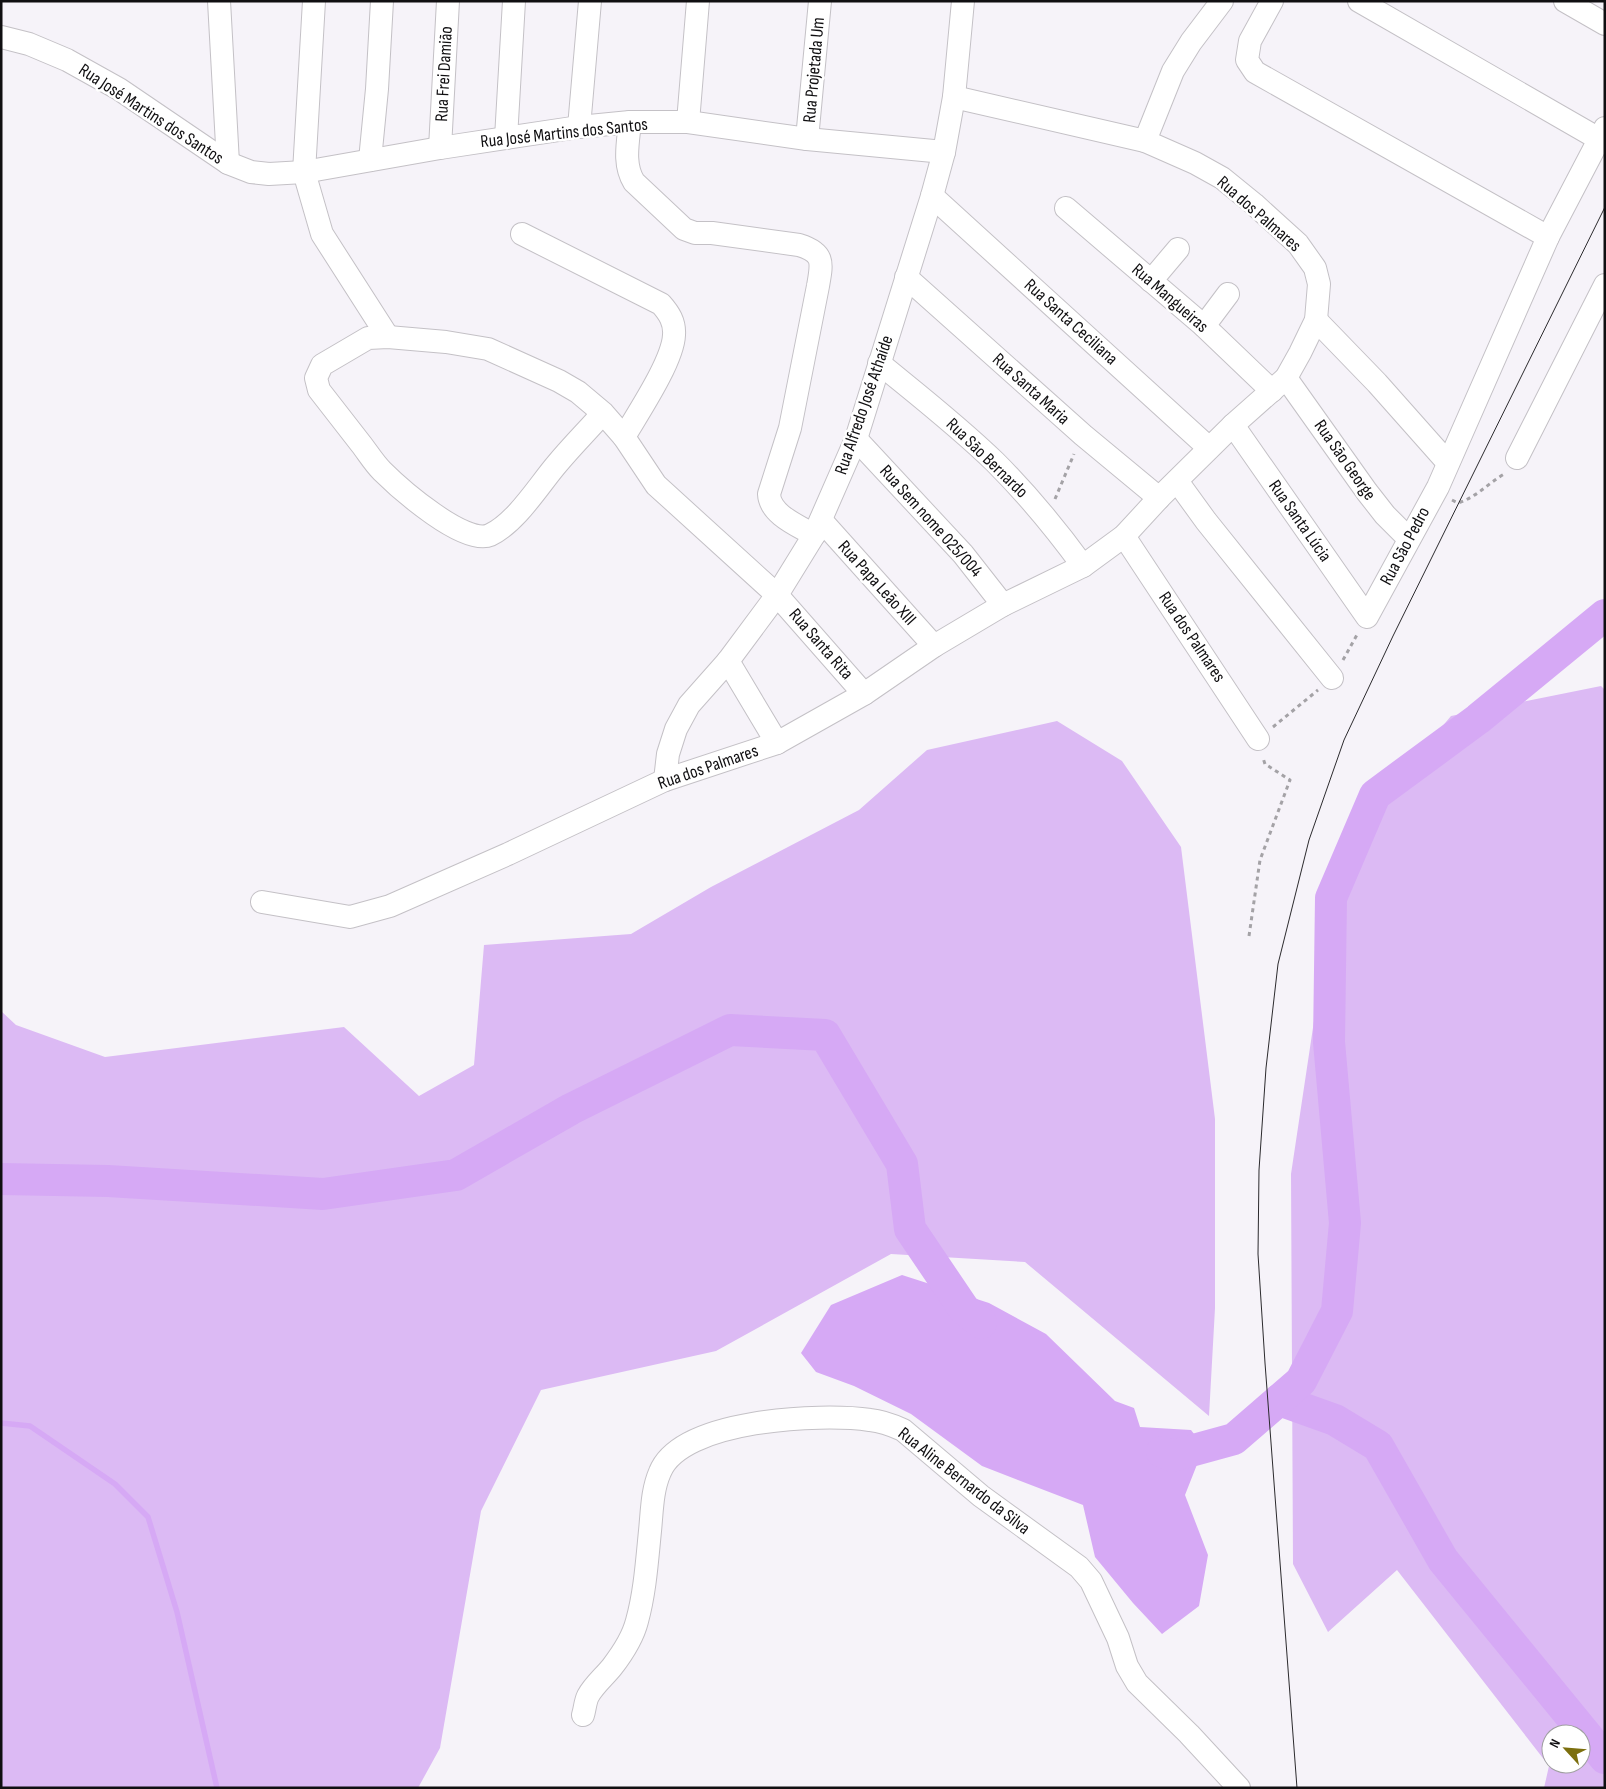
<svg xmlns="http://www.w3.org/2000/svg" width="1606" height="1789" font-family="'Sofia Sans Condensed',sans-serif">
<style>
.green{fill:#dcbaf4;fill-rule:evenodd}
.water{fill:#d6a9f5}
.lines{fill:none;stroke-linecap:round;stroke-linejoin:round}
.stream{stroke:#d6a9f5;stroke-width:5.5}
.river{stroke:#d6a9f5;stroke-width:32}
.minor-casing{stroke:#c4c1c6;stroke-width:24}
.path{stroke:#a4a2a6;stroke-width:3;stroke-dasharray:4 4;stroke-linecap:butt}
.minor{stroke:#fff;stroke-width:22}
.tram{stroke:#2b2a2d;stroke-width:1}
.labels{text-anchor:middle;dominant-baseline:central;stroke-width:5;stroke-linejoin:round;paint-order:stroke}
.street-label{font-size:18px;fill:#100f11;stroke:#fff}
</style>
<rect width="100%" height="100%" fill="#f6f3f9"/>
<!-- green -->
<g class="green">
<path d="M1601,686L1605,690V1788H1544L1549,1766L1397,1570L1328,1632L1293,1564L1291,1174L1340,848L1451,716ZM1551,1734H1581V1764H1551Z"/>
<polygon points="1057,721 1122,761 1181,847 1215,1119 1215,1308 1209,1416 1025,1262 891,1254 716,1351 541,1390 481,1511 440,1748 418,1788 1,1788 1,1011 16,1025 105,1057 344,1027 419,1096 474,1065 484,945 631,934 711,887 859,810 927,750"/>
</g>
<!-- water -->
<polygon class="water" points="902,1275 989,1303 1046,1334 1115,1401 1134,1408 1140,1427 1191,1430 1212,1457 1198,1462 1185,1495 1208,1555 1199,1606 1162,1634 1133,1603 1095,1557 1083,1505 982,1466 911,1414 854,1386 816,1372 801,1353 831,1305"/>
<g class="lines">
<!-- stream -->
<polyline class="stream" points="1,1423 30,1426 115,1484 148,1517 177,1612 217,1788"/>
<!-- river -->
<g class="river">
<polyline points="1,1179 108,1181 323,1194 456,1175 571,1109 730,1030 825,1035 902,1164 910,1229 964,1309 981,1323"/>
<polyline points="1279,1400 1335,1420 1378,1446 1443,1560 1605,1758"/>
<polyline points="1162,1452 1172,1456 1234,1439 1301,1381 1337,1311 1345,1223 1329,1042 1331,898 1375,795 1478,719 1605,615"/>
</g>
<defs>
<g id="minor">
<polyline points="219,1 228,163"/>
<polyline points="314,1 304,172 322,234 388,337"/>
<polyline points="1272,1 1250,41 1247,60 1255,72 1548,237"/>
<polyline points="1359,1 1599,139"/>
<polyline points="1565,1 1605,24"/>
<polyline points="1,37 29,44 67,60 119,89 228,163 251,172 269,174 304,172 440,148 579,127 630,122 688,122 807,139 944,152"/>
<path d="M630,122C628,143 623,164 634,182L684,229L695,233H712L799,245C825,253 822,263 818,286L790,428L769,494C770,515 799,526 814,535"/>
<polyline points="688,122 698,1"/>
<polyline points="579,127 590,1"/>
<polyline points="506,138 514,1"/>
<polyline points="807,139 820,1"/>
<polyline points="1145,141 1173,71 1191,42 1222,1"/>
<polyline points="440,148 448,1"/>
<polyline points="370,160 377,89 382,1"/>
<polyline points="932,196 1209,448"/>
<polyline points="1066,208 1204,326 1272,391"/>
<path d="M522,234L661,304C669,313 675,322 674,335C673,361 638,413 624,437"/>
<polyline points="906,277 1083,435 1159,498"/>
<polyline points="1151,281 1178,249"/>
<polyline points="1316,320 1377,383 1448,463"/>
<polyline points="1204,326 1228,294"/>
<path d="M879,363C918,395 958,426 995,462C1027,494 1056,529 1083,566"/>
<polyline points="1286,378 1367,492 1385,515 1409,539"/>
<path d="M603,413C588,430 572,446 557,464C539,485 516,523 490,535C465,546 400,489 382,471C374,463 368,453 361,444C347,426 333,408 319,390L316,378L322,365L368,338L388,337L446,342L488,349L559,381L578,392L603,413L624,437L656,485L777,595L864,694"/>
<polyline points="1233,425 1367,617 1438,487 1548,237 1605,128"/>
<polyline points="856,439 963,554 1003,605"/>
<polyline points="1517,458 1605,285"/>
<polyline points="1177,481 1206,521 1332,678"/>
<polyline points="821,520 934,646"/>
<polyline points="1124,536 1258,739"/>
<polyline points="728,661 777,743"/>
<polyline points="665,780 668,754 676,729 689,705 728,661 777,595 814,535 856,439 932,196 944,152 954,97 963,1"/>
<polyline points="262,902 350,917 390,906 508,854 665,780 777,743 864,694 934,646 1003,605 1083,566 1124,536 1159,498 1233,425 1286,378 1300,353 1316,320 1319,284 1315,268 1298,244 1254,204 1222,178 1195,163 1145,141 954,97"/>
<path d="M583,1715C585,1709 585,1702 588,1696C594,1685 604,1677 612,1667C622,1654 633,1637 637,1621C645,1592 647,1561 650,1531C652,1511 652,1490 660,1472C681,1419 821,1413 870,1420C882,1421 892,1425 903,1430L981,1496L1079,1567L1091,1581L1118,1638L1127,1666L1137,1683L1189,1734L1239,1788"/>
</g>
</defs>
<!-- minor casing -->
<use href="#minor" class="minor-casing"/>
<!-- path -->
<g class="path">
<polyline points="1055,499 1074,454"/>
<path d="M1452,500L1458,503C1477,497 1488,483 1506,473"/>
<polyline points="1343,660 1358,633"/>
<polyline points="1273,727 1318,690"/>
<polyline points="1249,936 1260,860 1290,780 1265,764 1263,758"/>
</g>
<!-- minor -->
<use href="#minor" class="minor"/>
<!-- tram -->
<polyline class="tram" points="1297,1788 1265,1363 1258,1254 1259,1170 1266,1068 1278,964 1309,840 1344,740 1393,636 1605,207"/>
</g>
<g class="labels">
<!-- street labels -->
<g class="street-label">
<text transform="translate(814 70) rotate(-85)">Rua Projetada Um</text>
<text transform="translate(444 74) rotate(-87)">Rua Frei Damião</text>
<text transform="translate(151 114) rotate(33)">Rua José Martins dos Santos</text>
<text transform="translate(564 133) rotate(-6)">Rua José Martins dos Santos</text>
<text transform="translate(1259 214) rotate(41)">Rua dos Palmares</text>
<text transform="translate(1170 298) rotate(41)">Rua Mangueiras</text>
<text transform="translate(1071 322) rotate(42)">Rua Santa Ceciliana</text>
<text transform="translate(1031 389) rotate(42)">Rua Santa Maria</text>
<text transform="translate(864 405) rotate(-71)">Rua Alfredo José Athaíde</text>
<text transform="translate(987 458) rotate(44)">Rua São Bernardo</text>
<text transform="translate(1345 460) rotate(55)">Rua São George</text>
<text transform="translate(931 521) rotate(48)">Rua Sem nome 025/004</text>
<text transform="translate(1300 521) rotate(55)">Rua Santa Lúcia</text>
<text transform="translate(1405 546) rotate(-62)">Rua São Pedro</text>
<text transform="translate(877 583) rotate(48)">Rua Papa Leão XIII</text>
<text transform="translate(1192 637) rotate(56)">Rua dos Palmares</text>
<text transform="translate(821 644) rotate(49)">Rua Santa Rita</text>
<text transform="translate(708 767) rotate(-19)">Rua dos Palmares</text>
<text transform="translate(964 1481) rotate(38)">Rua Aline Bernardo da Silva</text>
</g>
</g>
<!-- border -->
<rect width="1606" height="1789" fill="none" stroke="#100f11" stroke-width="5"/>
<!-- north arrow -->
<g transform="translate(1566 1749) rotate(296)"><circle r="24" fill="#ffffff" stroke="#9f9fa0"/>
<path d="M0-4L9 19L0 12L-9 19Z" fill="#7c6f0e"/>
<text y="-8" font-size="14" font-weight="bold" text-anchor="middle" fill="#100f11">N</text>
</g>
</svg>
